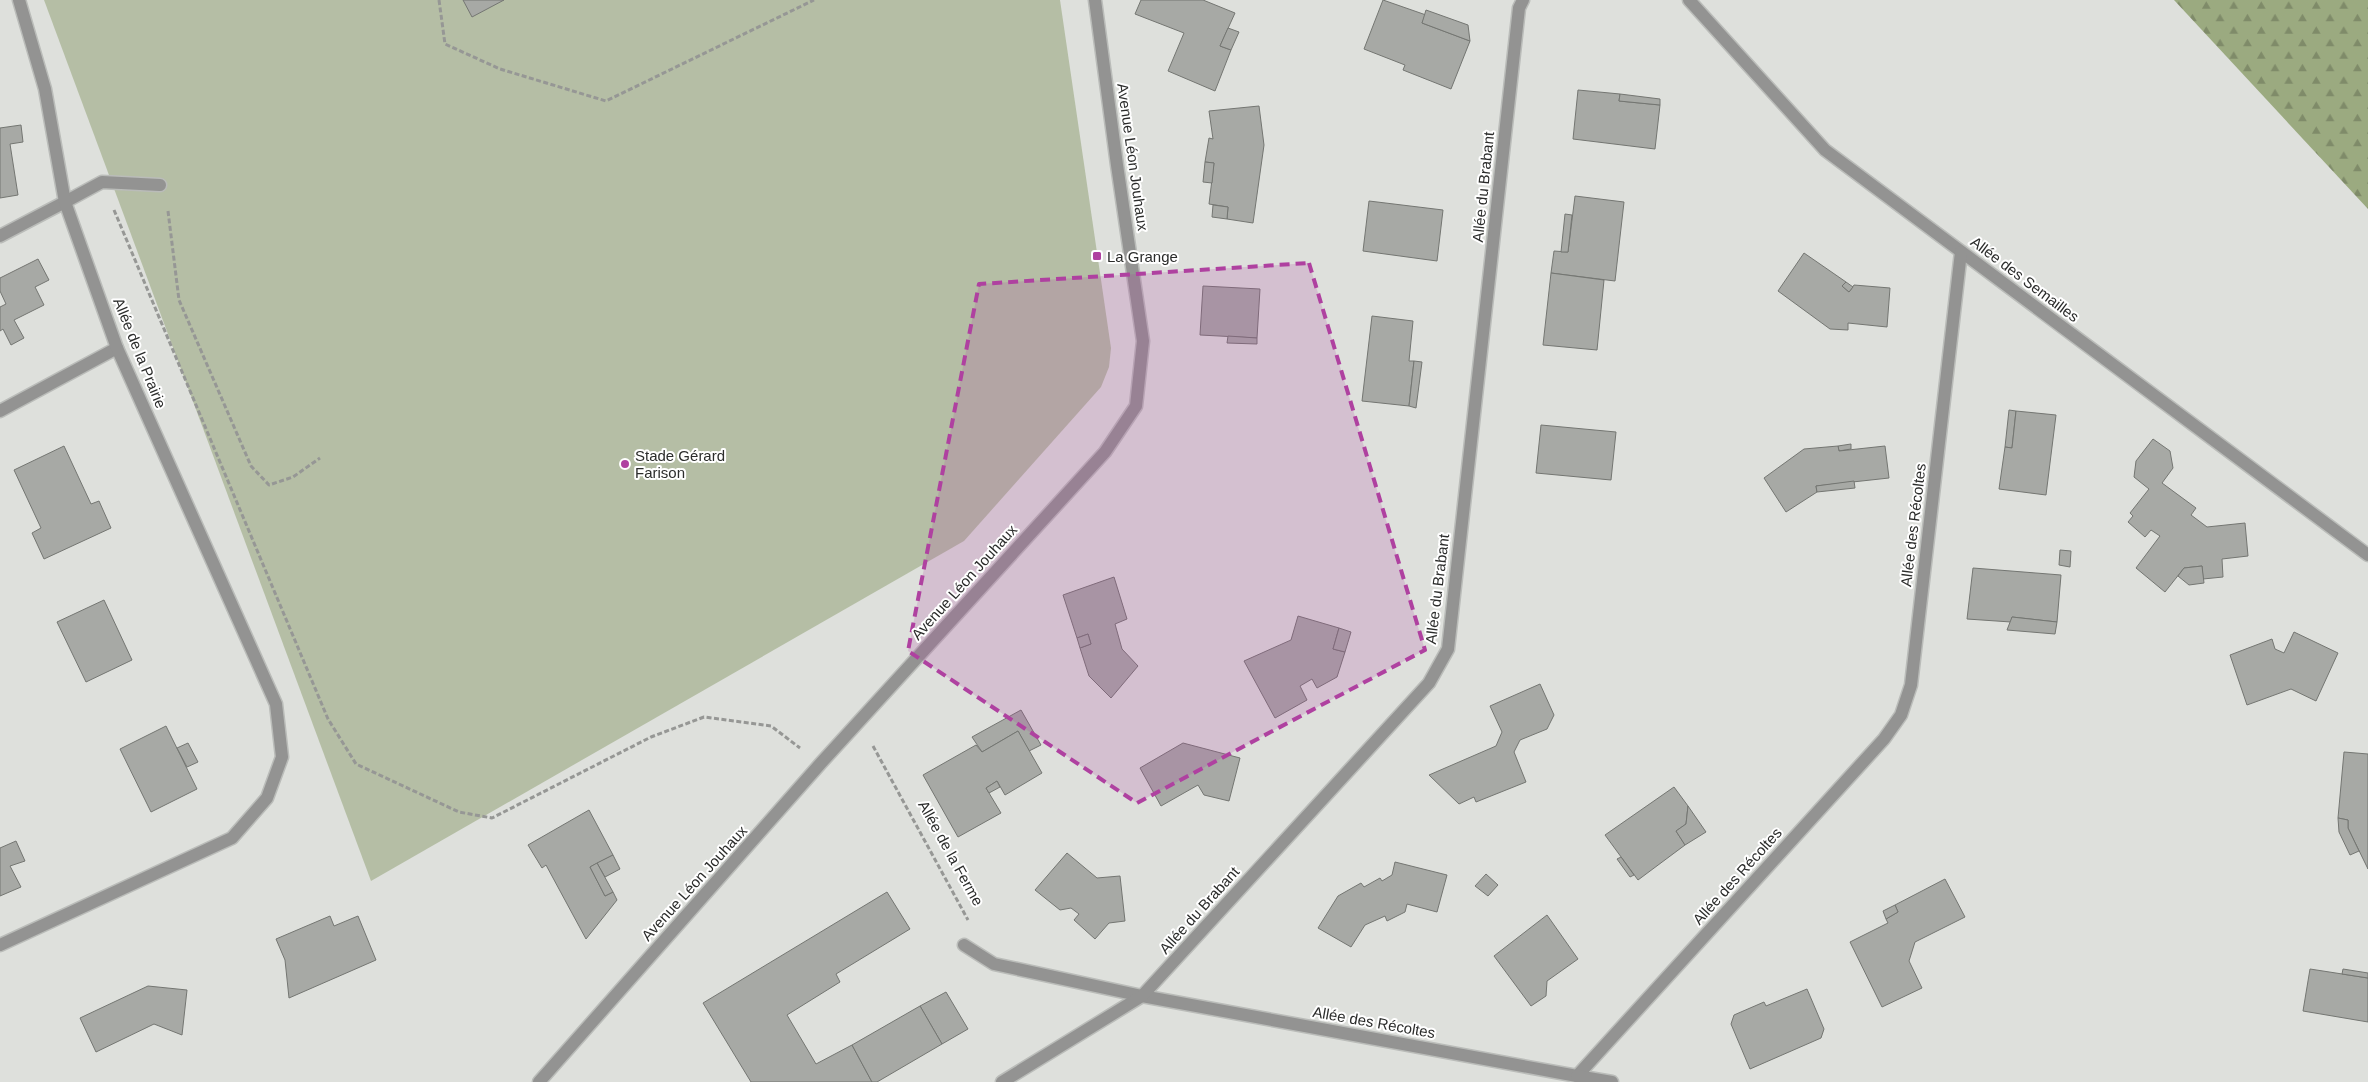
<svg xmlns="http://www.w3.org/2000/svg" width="2368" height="1082" font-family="Arial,sans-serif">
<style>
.forest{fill:url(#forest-firs)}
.green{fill:#b5bea5}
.building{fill:#a7a9a5;stroke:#747672}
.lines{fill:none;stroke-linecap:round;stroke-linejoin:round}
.service-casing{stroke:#babcb9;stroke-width:15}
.minor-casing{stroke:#babcb9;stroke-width:15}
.tertiary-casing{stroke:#babcb9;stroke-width:15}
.path{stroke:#969795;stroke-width:3;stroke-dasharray:5 2.5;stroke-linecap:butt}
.service{stroke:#939392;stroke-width:12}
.minor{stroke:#939392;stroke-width:12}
.tertiary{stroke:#939392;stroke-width:12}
.marked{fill:#af41a0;fill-opacity:0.2;stroke:#af41a0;stroke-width:4;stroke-dasharray:10 6;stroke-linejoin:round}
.poi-dot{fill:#af41a0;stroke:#fff;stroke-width:2}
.labels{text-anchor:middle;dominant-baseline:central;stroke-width:4;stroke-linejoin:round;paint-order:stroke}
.street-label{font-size:15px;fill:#2b2c2b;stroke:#fff}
.poi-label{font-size:15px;fill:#2b2c2b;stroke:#fff;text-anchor:start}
</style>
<defs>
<pattern id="forest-firs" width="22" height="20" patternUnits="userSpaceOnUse" patternTransform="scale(1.25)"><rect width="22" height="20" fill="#9baa80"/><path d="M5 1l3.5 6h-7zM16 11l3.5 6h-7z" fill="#7f8b69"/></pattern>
</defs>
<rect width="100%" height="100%" fill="#dee0dc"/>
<!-- forest -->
<polygon class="forest" points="2174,0 2368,0 2368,209"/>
<!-- green -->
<polygon class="green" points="44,0 1060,0 1111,348 1109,367 1101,387 964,541 371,881"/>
<!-- building -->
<g class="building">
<polygon points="463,0 504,0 472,17"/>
<polygon points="1141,0 1203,0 1235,13 1220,46 1231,50 1215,91 1168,71 1184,33 1135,14"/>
<polygon points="1383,0 1426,15 1422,23 1470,41 1451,89 1403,70 1405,65 1364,49"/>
<polygon points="1426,10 1468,25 1470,41 1422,23"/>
<polygon points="1228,28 1239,32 1231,50 1220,46"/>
<polygon points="1578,90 1620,94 1619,101 1660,105 1655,149 1573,139"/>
<polygon points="1620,94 1660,99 1660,105 1619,101"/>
<polygon points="1259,106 1264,145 1253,223 1227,219 1228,207 1209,204 1214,163 1205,162 1209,138 1213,139 1209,111"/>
<polygon points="21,125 23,142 10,144 18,195 0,198 0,128"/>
<polygon points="1205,162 1214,163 1212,183 1203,182"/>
<polygon points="1575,196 1624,202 1615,281 1551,273 1554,251 1568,252"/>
<polygon points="1369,201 1443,210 1437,261 1363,251"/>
<polygon points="1213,205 1228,207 1227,219 1212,217"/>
<polygon points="1565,214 1572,215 1568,252 1561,252"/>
<polygon points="1804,253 1846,282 1842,286 1849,292 1854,285 1890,288 1887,327 1848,323 1848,330 1830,329 1778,291"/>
<polygon points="38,259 49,280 35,287 44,305 14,320 24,338 11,345 3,329 0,331 0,307 6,304 0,291 0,278"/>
<polygon points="1551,273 1604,280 1597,350 1543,345"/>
<polygon points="1846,282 1853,287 1849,292 1842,286"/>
<polygon points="1203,286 1260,289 1257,338 1200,335"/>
<polygon points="1372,316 1413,321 1409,361 1414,361 1409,406 1362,401"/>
<polygon points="1228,336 1257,338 1257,344 1227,343"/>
<polygon points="1414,361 1422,362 1416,408 1409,406"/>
<polygon points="2009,410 2016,411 2012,448 2005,447"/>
<polygon points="2016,411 2056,415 2046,495 1999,489 2005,447 2012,448"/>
<polygon points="1541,425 1616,432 1611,480 1536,473"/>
<polygon points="2153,439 2170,451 2173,468 2162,483 2196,508 2191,515 2207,527 2245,523 2248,556 2222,559 2223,577 2203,579 2202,566 2184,568 2165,592 2136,568 2160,536 2151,530 2145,537 2128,522 2133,516 2130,513 2149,489 2134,477 2136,461"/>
<polygon points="1851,444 1851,449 1839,451 1838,446"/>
<polygon points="64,446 91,504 99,501 111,528 44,559 32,533 41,528 14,470"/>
<polygon points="1838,446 1839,451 1885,446 1889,478 1816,486 1817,492 1786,512 1764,478 1804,449"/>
<polygon points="1854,481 1855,488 1817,492 1816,486"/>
<polygon points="2060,550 2071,551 2070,567 2059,565"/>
<polygon points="2202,566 2204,583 2189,585 2178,576 2184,568"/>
<polygon points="1973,568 2061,575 2057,622 2012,617 2011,622 1967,619"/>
<polygon points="1114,577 1127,619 1115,624 1122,649 1138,666 1111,698 1089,676 1080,648 1091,644 1088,634 1077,638 1063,595"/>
<polygon points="104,600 132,660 86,682 57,622"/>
<polygon points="1298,616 1339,628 1333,649 1345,652 1337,677 1317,688 1312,679 1300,686 1307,700 1275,718 1244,661 1291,640"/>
<polygon points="2012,617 2057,622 2055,634 2007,630"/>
<polygon points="1339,628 1351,632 1345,652 1333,649"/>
<polygon points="2294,632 2338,653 2316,701 2291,689 2247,705 2230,655 2272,639 2275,649 2284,653"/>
<polygon points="1088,634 1091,644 1080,648 1077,638"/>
<polygon points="1540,684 1554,715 1547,729 1520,740 1514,752 1526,782 1476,802 1474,797 1459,804 1429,775 1496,746 1502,732 1490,706"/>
<polygon points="1021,710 1041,745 1029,751 1018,731 982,752 972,737"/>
<polygon points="166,726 197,789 151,812 120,749"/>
<polygon points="1018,731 1042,773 1005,795 997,781 986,788 1001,813 958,837 923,775 976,745 982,752"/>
<polygon points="188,743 198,762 187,767 177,748"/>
<polygon points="1183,743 1240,758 1229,801 1204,795 1198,785 1161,806 1140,768"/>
<polygon points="2344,752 2368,754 2368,869 2348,828 2348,820 2338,818"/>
<polygon points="997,781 1000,787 989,793 986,788"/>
<polygon points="1674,787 1688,806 1686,824 1676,831 1685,845 1638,880 1605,835"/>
<polygon points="1688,806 1706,832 1685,845 1676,831 1686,824"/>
<polygon points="589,810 613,855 590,867 605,896 613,892 617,900 586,939 546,865 542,868 528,845"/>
<polygon points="2338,818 2348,820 2348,828 2359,851 2350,855 2339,832"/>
<polygon points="16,841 25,861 10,866 21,887 0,896 0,848"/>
<polygon points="1067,853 1097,878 1120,876 1125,921 1109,923 1095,939 1074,920 1079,914 1071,908 1060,910 1035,890"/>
<polygon points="613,855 620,869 605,877 597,863"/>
<polygon points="1621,857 1634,875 1630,877 1617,859"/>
<polygon points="1395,862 1447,875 1437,912 1407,904 1405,912 1387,921 1385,916 1365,925 1351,947 1318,928 1338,896 1361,883 1364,887 1380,878 1382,881 1392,875"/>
<polygon points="597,863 613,892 605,896 590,867"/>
<polygon points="1486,874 1498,885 1488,896 1475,886"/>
<polygon points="1945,879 1965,917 1915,942 1909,961 1922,988 1882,1007 1850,942 1888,923 1886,919 1898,912 1895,905"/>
<polygon points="887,892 910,929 836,974 840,982 787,1015 816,1064 852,1045 872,1082 751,1082 703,1003"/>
<polygon points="1895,905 1898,912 1886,919 1883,911"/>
<polygon points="1547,915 1578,959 1547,981 1546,996 1531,1006 1494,956"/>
<polygon points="330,916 334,926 358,916 376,960 289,998 285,960 276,939"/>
<polygon points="2310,969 2368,978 2368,1022 2303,1011"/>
<polygon points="2343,969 2368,973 2368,978 2342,974"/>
<polygon points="148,986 187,990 182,1035 154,1024 96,1052 80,1018"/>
<polygon points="1807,989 1824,1029 1821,1038 1750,1069 1731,1024 1734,1015 1764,1002 1766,1006"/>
<polygon points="946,992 968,1029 942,1044 920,1006"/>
<polygon points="920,1006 942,1044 877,1082 872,1082 852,1045"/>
</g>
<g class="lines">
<defs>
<polyline id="service" points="65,202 102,182 160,185"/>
<g id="minor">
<polyline points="1689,0 1825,150 2368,555"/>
<polyline points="0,236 65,202"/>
<polyline points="0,411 117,348"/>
<polyline points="0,945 232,838 267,798 282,757 276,704 117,348 65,202 45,89 19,0"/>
<polyline points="964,945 994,964 1142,996 1577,1076 1884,739 1901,715 1911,685 1961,252"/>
<polyline points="1577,1076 1612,1082"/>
<polyline points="1002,1082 1142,996 1429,683 1448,649 1519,8 1523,0"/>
</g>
<polyline id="tertiary" points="539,1082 821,763 1105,452 1136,406 1143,341 1117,165 1095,0"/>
</defs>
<!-- service casing -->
<use href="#service" class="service-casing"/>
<!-- minor casing -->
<use href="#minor" class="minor-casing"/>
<!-- tertiary casing -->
<use href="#tertiary" class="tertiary-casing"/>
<!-- path -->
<g class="path">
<polyline points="439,0 445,44 500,69 606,101 814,0"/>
<polyline points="114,210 328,719 356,764 459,812 492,818 651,737 704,717 771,726 800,748"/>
<polyline points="168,211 179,300 251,466 269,485 293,477 320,458"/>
<polyline points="873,746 968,920"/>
</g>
<!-- service -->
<use href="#service" class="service"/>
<!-- minor -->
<use href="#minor" class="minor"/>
<!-- tertiary -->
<use href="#tertiary" class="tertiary"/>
</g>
<!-- marked area -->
<path class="marked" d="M1309,263L1425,650L1137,803L908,651L979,284Z"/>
<!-- markers -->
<g class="poi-dot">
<rect x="1092" y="251" width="10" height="10" rx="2.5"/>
<circle cx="625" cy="464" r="5"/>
</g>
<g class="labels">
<!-- street labels -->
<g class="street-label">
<text transform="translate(1133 157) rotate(82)">Avenue Léon Jouhaux</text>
<text transform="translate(1483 187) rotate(-84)">Allée du Brabant</text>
<text transform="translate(2025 279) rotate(37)">Allée des Semailles</text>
<text transform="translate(140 353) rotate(68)">Allée de la Prairie</text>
<text transform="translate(1913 525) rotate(-83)">Allée des Récoltes</text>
<text transform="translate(964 582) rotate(-48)">Avenue Léon Jouhaux</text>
<text transform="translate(1437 589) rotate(-83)">Allée du Brabant</text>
<text transform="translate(951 853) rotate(61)">Allée de la Ferme</text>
<text transform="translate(1737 876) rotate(-48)">Allée des Récoltes</text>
<text transform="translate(694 883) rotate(-48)">Avenue Léon Jouhaux</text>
<text transform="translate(1199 910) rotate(-48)">Allée du Brabant</text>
<text transform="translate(1374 1022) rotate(10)">Allée des Récoltes</text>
</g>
<!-- poi labels -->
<g class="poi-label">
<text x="1107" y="256">La Grange</text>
<text x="635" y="455">Stade Gérard<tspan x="635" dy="17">Farison</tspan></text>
</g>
</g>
</svg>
